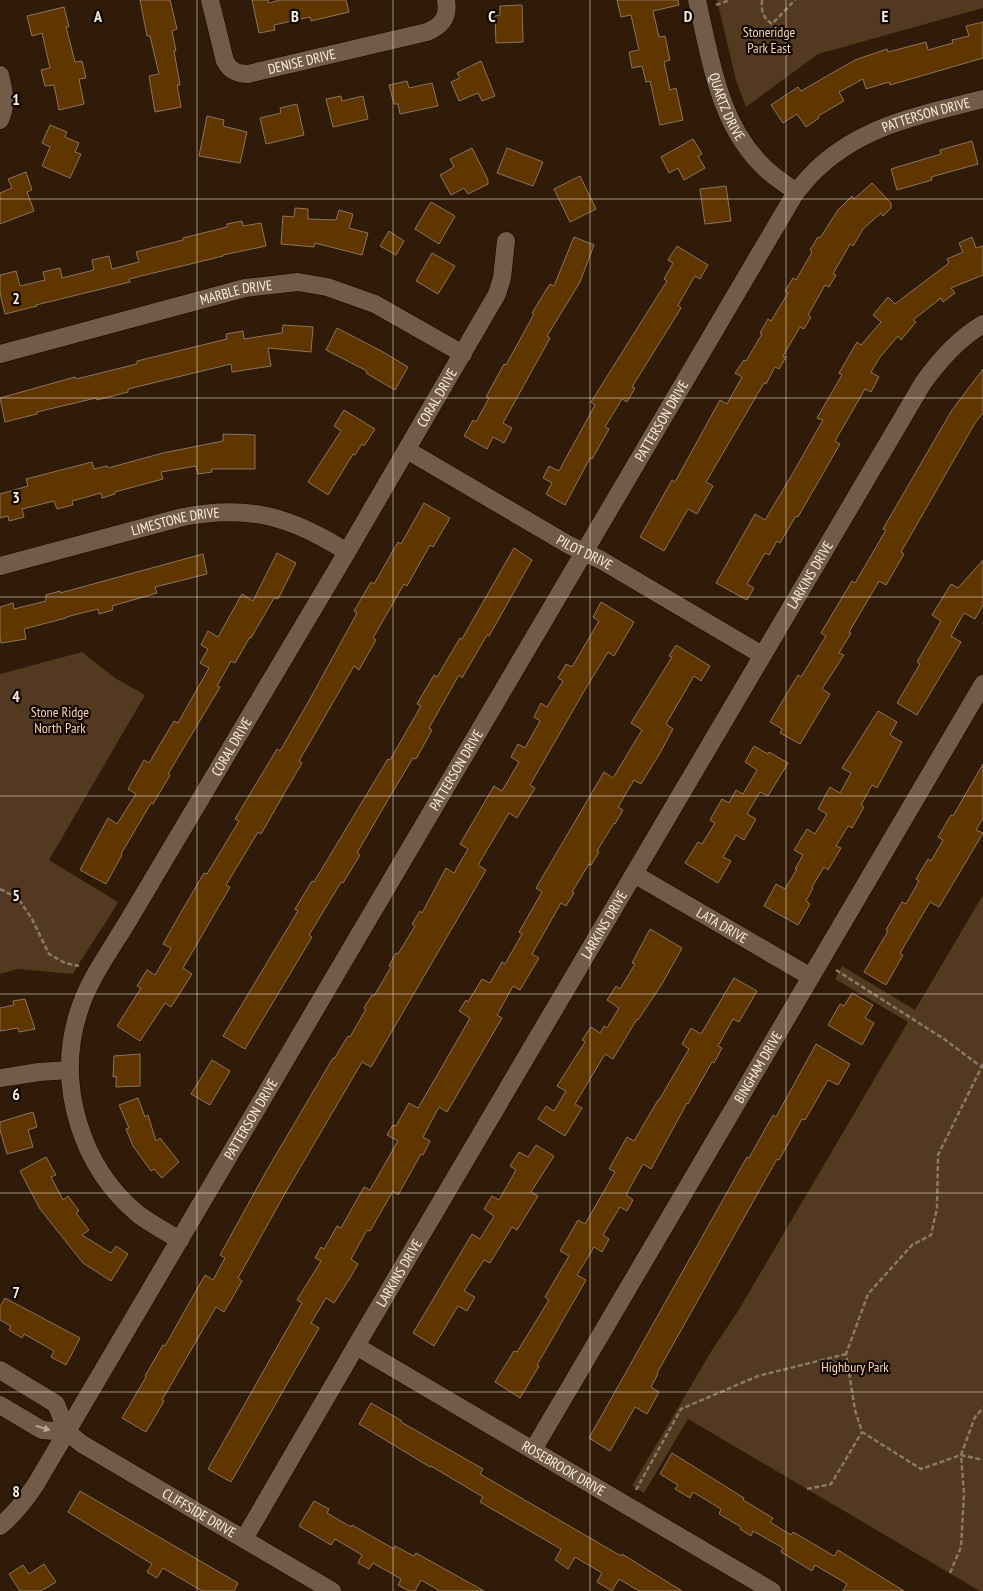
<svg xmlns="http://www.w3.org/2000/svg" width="983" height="1591" font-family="'PT Sans Narrow',sans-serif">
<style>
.green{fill:#53391f}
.building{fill:#5f3500;stroke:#8c745e}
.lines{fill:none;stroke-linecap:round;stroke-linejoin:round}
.street-casing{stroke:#160500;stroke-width:19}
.path{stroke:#8a7968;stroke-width:2.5;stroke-dasharray:5 2.5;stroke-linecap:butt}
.street{stroke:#735c47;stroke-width:18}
.oneway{fill:#b6a494}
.grid{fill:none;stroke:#faede1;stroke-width:1;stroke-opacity:0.55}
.labels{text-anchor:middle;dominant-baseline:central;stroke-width:4.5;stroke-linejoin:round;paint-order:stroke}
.park-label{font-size:14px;fill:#fcd3ac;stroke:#100803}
.street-label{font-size:14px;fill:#faede1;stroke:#100803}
.grid-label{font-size:16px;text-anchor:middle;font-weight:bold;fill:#faede1;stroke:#100803;stroke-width:4.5;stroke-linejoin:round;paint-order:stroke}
</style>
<rect width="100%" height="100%" fill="#2f1b07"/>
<!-- green -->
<g class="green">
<polygon points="717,0 983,0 983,8 818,54 746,107 736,80"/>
<path d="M82,652L115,678L145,695L49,860L118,902C104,927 87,949 73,974L17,969L0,974V674Z"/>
<polygon points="983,895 983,1591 980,1591 688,1419 644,1493 632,1486 712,1350 738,1311 908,1022 835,979 842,966 915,1010"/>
</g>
<!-- building -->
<g class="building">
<polygon points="140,0 170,0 177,29 172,31 176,51 174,51 180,85 177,85 181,107 155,112 149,76 159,74 150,36 147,36"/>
<polygon points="252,0 268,0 269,3 280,0 346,0 349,12 311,21 310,17 274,25 275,30 259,33"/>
<polygon points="617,0 678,0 679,5 653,11 659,37 665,36 670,60 664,62 670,90 676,88 683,120 660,125 650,81 646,82 642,66 632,68 629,52 639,50 631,15 621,17"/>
<polygon points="522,5 523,42 496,43 495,16 500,15 500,6"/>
<polygon points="64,7 69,27 66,27 75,62 82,61 86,78 79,79 84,104 59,110 54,85 45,86 41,70 50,68 42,33 32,36 27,16"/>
<polygon points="983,22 983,58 890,85 889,82 866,89 863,79 839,92 844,101 818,116 819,118 806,127 797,114 783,123 771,105 798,87 801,91 855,60 887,49 888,52 926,42 928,50 953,43 952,40 969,36 966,26"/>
<polygon points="481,61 495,96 482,101 478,93 459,101 451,82 460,78 457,73"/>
<polygon points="407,81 409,88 432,83 438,106 400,114 398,104 394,104 389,85"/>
<polygon points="341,96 342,101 363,96 368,119 333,127 326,99"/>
<polygon points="297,104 304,135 266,144 260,118 281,113 280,108"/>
<polygon points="207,116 224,120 223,126 247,132 240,163 199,156"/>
<polygon points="50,125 67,132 65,137 79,143 75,152 81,154 70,178 42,166 50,147 42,143"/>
<polygon points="693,139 702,154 698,156 705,168 684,180 678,168 669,173 661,157"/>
<polygon points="972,141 978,164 931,177 932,180 897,190 891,169 941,154 940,150"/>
<polygon points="472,148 488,180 488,184 468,194 464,188 451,195 440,175 454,167 450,159"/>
<polygon points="507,148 543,162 533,186 497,173"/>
<polygon points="26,172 32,190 27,192 34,211 0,224 0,193 12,188 8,179"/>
<polygon points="580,176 596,209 570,222 554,189"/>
<polygon points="872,183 891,203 891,208 883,216 881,213 863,229 853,246 850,244 833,274 836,275 829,287 825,285 808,315 811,317 804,329 800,327 783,356 786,357 779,369 775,367 766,384 764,383 706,482 713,486 697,514 688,509 664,551 640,537 672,480 675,482 720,400 727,404 742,377 735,373 744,360 746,361 762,334 760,333 768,319 771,321 788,293 785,291 793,278 796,280 812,252 810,250 818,237 820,238 838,210 852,196 854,199"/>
<polygon points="726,186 731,221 705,224 700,189"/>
<polygon points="431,202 455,216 439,244 415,229"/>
<polygon points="295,208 308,209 308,219 336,220 339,210 353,214 349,228 368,233 362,255 315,243 314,247 281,244 283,216 294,217"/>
<polygon points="242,221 243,226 261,223 266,246 223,255 223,256 129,279 130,282 36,305 37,306 5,314 0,293 0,275 16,271 20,286 45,280 43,272 60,268 62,278 94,270 92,260 109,256 112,269 139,262 136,252 183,240 183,238 227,227 227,224"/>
<polygon points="389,231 404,241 396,255 380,246"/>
<polygon points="574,237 594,245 580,282 547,336 550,338 503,423 512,428 504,443 493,437 487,449 464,436 473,420 476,422 489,398 486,397 504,364 506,365 534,314 532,313 550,284 554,286"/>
<polygon points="972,237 976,248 983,246 983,275 951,288 955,293 943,302 941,298 913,320 916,322 901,340 898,336 880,357 871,372 879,377 871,392 865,389 835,441 840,444 798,517 796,516 780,543 777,541 769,555 765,553 747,584 754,588 747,600 716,583 755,514 765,520 793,473 823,420 817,418 842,375 839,373 857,342 861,345 881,322 873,315 888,297 895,304 949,263 947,259 963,252 959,243"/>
<polygon points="677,246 708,265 700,279 695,276 678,305 681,308 632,387 635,388 627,402 622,399 605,427 609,429 592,459 590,458 565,505 546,494 552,483 543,478 549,466 559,471 566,458 595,405 591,402 667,281 664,279 673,263 668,260"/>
<polygon points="432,253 455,266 438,294 416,281"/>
<polygon points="283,325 313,327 311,352 268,348 271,366 232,372 231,364 128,389 128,392 97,400 96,398 37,412 37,414 5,422 0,398 75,377 76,379 137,364 137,361 227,339 226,334 243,331 244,339 282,333"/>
<polygon points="337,328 383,352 408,367 395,390 366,373 367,371 326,350"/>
<polygon points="983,369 983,413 975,423 901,552 904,554 886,585 879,581 849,632 851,633 839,653 844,655 822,689 830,694 800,744 780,733 782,729 770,722 798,675 801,677 826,636 821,633 852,581 855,583 886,530 883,529 952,410"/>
<polygon points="344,410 375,429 364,446 362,444 355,455 353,454 328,495 308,482 341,431 334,426"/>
<polygon points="223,434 255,435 255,469 211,469 212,472 198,474 196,466 161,472 163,479 115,492 115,494 102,498 101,493 72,501 73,505 57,509 54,501 22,509 24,517 9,521 8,516 0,518 0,494 28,486 26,479 92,462 94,469 107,466 108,468 163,453 223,441"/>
<polygon points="424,503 450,518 433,547 430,545 407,586 404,584 373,638 376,640 359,670 354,666 299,761 302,763 285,792 261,834 258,832 226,885 230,887 183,968 192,974 171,1007 165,1003 140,1041 117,1026 141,988 137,986 147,970 155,975 171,948 163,944 180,914 204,873 207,874 239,821 235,819 277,749 280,751 310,699 357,613 354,611 371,582 374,584 398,542 401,544"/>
<polygon points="514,548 532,560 489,636 487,635 462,678 459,675 429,728 432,730 416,759 413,758 389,798 357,853 360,855 343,883 341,882 309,935 312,937 245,1049 223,1036 298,911 295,909 312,881 314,882 388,759 390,760 421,706 417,704 434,675 437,677 460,638 462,639"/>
<polygon points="277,553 296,563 278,599 274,598 251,638 250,637 235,663 231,661 217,686 220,687 168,774 170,775 153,804 151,803 121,854 122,855 106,884 80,870 108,818 117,824 136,794 128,789 144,760 149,763 174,721 178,723 209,668 200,663 208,649 201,645 208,631 218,637 242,594 253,601"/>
<polygon points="203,554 207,574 155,587 157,593 112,606 113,610 99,614 98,609 66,617 66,618 24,629 26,639 1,643 0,637 0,607 13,603 14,609 46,601 46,595 60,591 60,593"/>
<polygon points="983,560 983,605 975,619 964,613 951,636 961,642 917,715 897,703 920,664 917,662 941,621 932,615 951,584 958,588"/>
<polygon points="601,602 634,622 614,656 608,652 583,693 530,785 535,788 517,818 509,813 478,865 486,870 371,1067 362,1062 284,1195 238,1278 242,1281 224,1312 216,1307 162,1400 164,1401 146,1432 122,1418 146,1377 145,1376 163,1345 165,1346 205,1275 213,1280 225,1258 220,1255 267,1170 333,1058 334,1059 348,1036 350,1037 366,1009 364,1008 372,995 374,996 391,967 389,966 396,953 398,954 415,926 412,924 420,911 422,913 446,868 454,873 468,849 460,844 494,786 502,791 519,762 511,757 518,744 525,748 540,721 534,717 541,703 547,707 563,681 558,678 566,664 572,667 599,621 593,617"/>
<polygon points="676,645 710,666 701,681 694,676 666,724 673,729 660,753 641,784 634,780 618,807 623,810 615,824 614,823 597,851 599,852 591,865 589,864 572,892 574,893 566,906 561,903 532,954 539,958 520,990 513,986 497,1015 502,1018 447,1112 439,1107 423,1137 430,1141 423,1155 421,1154 398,1195 393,1191 370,1231 367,1230 351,1259 358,1264 350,1278 334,1303 326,1298 311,1323 319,1328 231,1482 208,1469 302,1303 297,1300 321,1261 315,1258 321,1247 324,1249 337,1226 341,1228 364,1187 370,1190 398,1141 387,1135 393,1125 396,1126 409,1103 418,1108 442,1067 470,1018 459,1011 466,1000 468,1002 482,979 490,983 502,962 505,964 522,934 519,932 542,892 536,888 604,772 613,778 642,730 631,723 672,657 669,656"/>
<polygon points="878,711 897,722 890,735 902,742 877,788 872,785 861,805 864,807 852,828 848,826 836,846 841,848 828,870 824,867 812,887 813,888 806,901 810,904 798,925 764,906 776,884 785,889 797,869 795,869 803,855 794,850 807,829 815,834 827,814 818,809 830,787 840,793 851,773 842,768"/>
<polygon points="754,746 768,754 769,752 788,763 768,796 760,792 747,814 756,819 744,840 736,835 723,857 731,861 718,883 685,863 698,842 702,844 715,823 710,820 722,799 729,803 736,790 743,794 757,770 745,762"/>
<polygon points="983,764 983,818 976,830 983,833 939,907 930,902 900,953 903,955 886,985 864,972 888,931 886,930 902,902 906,904 919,881 916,879 928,859 931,861 943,840 938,837 951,815 953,816"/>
<polygon points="650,929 682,948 662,984 638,1020 637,1019 613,1059 605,1054 575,1104 582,1108 565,1136 538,1119 546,1106 554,1111 566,1091 557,1086 585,1042 582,1040 591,1027 600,1033 604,1026 607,1028 619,1008 607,1000 616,986 620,989 635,964 632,963"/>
<polygon points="734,978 757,991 739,1022 733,1019 718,1046 722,1048 714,1063 712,1062 688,1104 687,1103 651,1169 643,1164 626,1195 633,1200 627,1211 620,1207 603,1235 609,1239 602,1252 594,1247 577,1275 586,1280 537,1365 539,1366 520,1398 495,1382 514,1351 517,1352 549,1300 545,1297 569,1256 560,1251 578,1220 585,1224 615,1172 609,1169 627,1137 634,1141 658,1100 659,1100 689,1049 682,1044 691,1028 701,1034"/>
<polygon points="852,993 873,1005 865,1018 874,1023 862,1045 828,1025 840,1004 844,1006"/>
<polygon points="25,999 35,1029 19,1032 18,1028 0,1031 0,1008 14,1005 13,1001"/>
<polygon points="816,1044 850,1064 838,1085 828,1080 805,1120 802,1119 779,1160 777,1159 657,1373 658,1374 651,1387 659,1392 647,1414 635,1407 610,1451 589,1438 747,1157 749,1158 773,1115 776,1117"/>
<polygon points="140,1054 140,1086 116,1087 116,1076 113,1077 114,1056"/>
<polygon points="212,1060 230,1071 210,1105 191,1094"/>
<polygon points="138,1098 145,1117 148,1115 156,1141 160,1138 179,1162 162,1178 154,1169 151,1171 133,1146 126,1129 129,1128 119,1105"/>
<polygon points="33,1112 37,1127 28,1130 33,1147 7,1154 0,1130 0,1122"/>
<polygon points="536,1145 554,1156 531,1192 538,1196 517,1230 512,1227 490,1263 484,1260 464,1291 475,1297 467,1311 458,1306 434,1346 413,1333 472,1234 480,1239 494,1216 484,1209 492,1196 499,1200 516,1170 510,1166 519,1152 528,1157"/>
<polygon points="46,1157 56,1175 51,1177 63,1200 68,1196 79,1211 76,1213 89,1230 82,1235 111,1253 116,1246 128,1254 111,1281 83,1263 40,1209 20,1171"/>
<polygon points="5,1298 80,1338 66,1365 51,1357 54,1351 24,1334 22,1338 9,1330 11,1326 0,1320 0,1307"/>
<polygon points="371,1403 402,1421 401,1422 483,1469 480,1474 621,1556 622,1554 682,1591 639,1591 619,1579 612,1591 597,1582 602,1573 575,1557 568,1569 555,1560 561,1549 480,1502 483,1497 431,1466 430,1467 359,1424"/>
<polygon points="672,1453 744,1498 743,1500 773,1518 770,1522 791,1535 793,1532 834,1556 838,1550 904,1591 843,1591 847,1584 815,1565 812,1571 781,1552 783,1548 753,1531 751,1536 740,1529 741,1527 719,1514 721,1509 693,1492 690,1498 675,1489 678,1485 660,1474"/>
<polygon points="80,1491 238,1583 234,1591 202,1591 163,1568 157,1578 147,1572 152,1564 68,1512"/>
<polygon points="314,1501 329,1509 327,1513 351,1527 352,1525 394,1549 395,1546 414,1556 416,1553 484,1591 440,1591 421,1580 415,1591 409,1591 398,1585 401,1579 373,1563 369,1569 358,1563 362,1555 335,1539 331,1545 299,1526"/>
<polygon points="44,1564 56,1582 41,1591 20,1591 9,1574 23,1565 29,1574"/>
</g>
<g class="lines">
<defs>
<g id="street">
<path id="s1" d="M210,0L225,61C230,71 237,74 248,74L427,32C442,26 449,17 446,0"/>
<path id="s2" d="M697,0C711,61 719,127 768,171C777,179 787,185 796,192"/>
<path d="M0,75C4,91 7,105 0,120"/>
<path id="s3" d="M0,354L245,288L298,282L327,287L375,304L463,354"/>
<path id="s4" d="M407,450L569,545L601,560L762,655"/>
<path id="s5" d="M0,566L183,517C249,504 292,517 347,552"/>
<path id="s6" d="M634,874L811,977"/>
<polyline points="0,1078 39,1072 70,1070"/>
<path id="s7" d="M180,1240C166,1232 151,1224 138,1214C81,1167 56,1085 78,1014C88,980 110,951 128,921L347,552L497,294L502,278L506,241"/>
<path id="s8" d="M356,1346L772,1591"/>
<polyline points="0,1370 56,1404 67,1432 42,1430 0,1405"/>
<path id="s9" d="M67,1432L82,1444L332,1591"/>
<path id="s10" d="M533,1450L983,684"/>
<path id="s11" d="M0,1526C15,1514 26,1499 36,1484L796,192C804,183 811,174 819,167C866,124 924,114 983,99"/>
<path id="s12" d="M244,1539L356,1346L923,383C940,359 958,339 983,324"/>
</g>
</defs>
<!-- street casing -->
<use href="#street" class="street-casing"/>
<!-- path -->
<g class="path">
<path d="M762,0C761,12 763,17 772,24L795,0"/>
<polyline points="716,5 730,0"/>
<polyline points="0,889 18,898 32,919 49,954 65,963 79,966"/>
<polyline points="836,970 944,1039 980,1066"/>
<polyline points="983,1064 938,1155 937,1208 931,1235 912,1245 868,1294 846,1354 855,1410 862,1432 921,1469 961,1455 975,1417 983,1408"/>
<polyline points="807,1489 831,1484 862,1432"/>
<polyline points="636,1490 681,1409 758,1376 846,1354"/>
<polyline points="950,1573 961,1547 964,1493 961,1455 983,1460"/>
</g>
<!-- street -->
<use href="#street" class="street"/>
</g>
<!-- one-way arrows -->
<defs><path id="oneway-solid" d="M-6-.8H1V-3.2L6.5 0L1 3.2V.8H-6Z" transform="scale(1.25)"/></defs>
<use class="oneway" href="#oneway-solid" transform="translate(43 1428) rotate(18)"/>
<!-- grid -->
<path class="grid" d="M197,0V1591M393,0V1591M590,0V1591M786,0V1591M0,199H983M0,398H983M0,597H983M0,796H983M0,994H983M0,1193H983M0,1392H983"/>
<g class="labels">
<!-- park labels -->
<g class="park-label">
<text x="769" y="32">Stoneridge<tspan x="769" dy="16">Park East</tspan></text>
<text x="60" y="712">Stone Ridge<tspan x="60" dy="16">North Park</tspan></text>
<text x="855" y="1367">Highbury Park</text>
</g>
<!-- street labels -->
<g class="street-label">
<text stroke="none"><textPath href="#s1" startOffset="146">DENISE DRIVE</textPath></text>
<text stroke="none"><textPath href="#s2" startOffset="111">QUARTZ DRIVE</textPath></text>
<text stroke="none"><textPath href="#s11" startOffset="1709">PATTERSON DRIVE</textPath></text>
<text stroke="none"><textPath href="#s3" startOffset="244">MARBLE DRIVE</textPath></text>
<text stroke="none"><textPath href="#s7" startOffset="984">CORAL DRIVE</textPath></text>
<text stroke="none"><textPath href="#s11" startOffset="1289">PATTERSON DRIVE</textPath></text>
<text stroke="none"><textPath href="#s5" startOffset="181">LIMESTONE DRIVE</textPath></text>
<text stroke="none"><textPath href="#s4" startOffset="205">PILOT DRIVE</textPath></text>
<text stroke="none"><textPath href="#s12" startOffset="1118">LARKINS DRIVE</textPath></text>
<text stroke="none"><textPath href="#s7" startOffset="579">CORAL DRIVE</textPath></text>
<text stroke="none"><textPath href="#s11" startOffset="884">PATTERSON DRIVE</textPath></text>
<text stroke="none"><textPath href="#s12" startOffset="712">LARKINS DRIVE</textPath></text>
<text stroke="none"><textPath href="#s6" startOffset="102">LATA DRIVE</textPath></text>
<text stroke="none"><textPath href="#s10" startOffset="444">BINGHAM DRIVE</textPath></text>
<text stroke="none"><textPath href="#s11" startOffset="479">PATTERSON DRIVE</textPath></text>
<text stroke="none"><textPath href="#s12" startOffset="308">LARKINS DRIVE</textPath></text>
<text stroke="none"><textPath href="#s8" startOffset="241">ROSEBROOK DRIVE</textPath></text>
<text stroke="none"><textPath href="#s9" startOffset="155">CLIFFSIDE DRIVE</textPath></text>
</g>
</g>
<g class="grid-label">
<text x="98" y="22">A</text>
<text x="295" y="22">B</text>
<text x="492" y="22">C</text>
<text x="688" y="22">D</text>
<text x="885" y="22">E</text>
<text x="16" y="105">1</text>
<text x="16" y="304">2</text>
<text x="16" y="503">3</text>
<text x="16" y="702">4</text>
<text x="16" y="901">5</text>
<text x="16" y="1100">6</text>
<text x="16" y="1298">7</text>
<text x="16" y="1497">8</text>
</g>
</svg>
